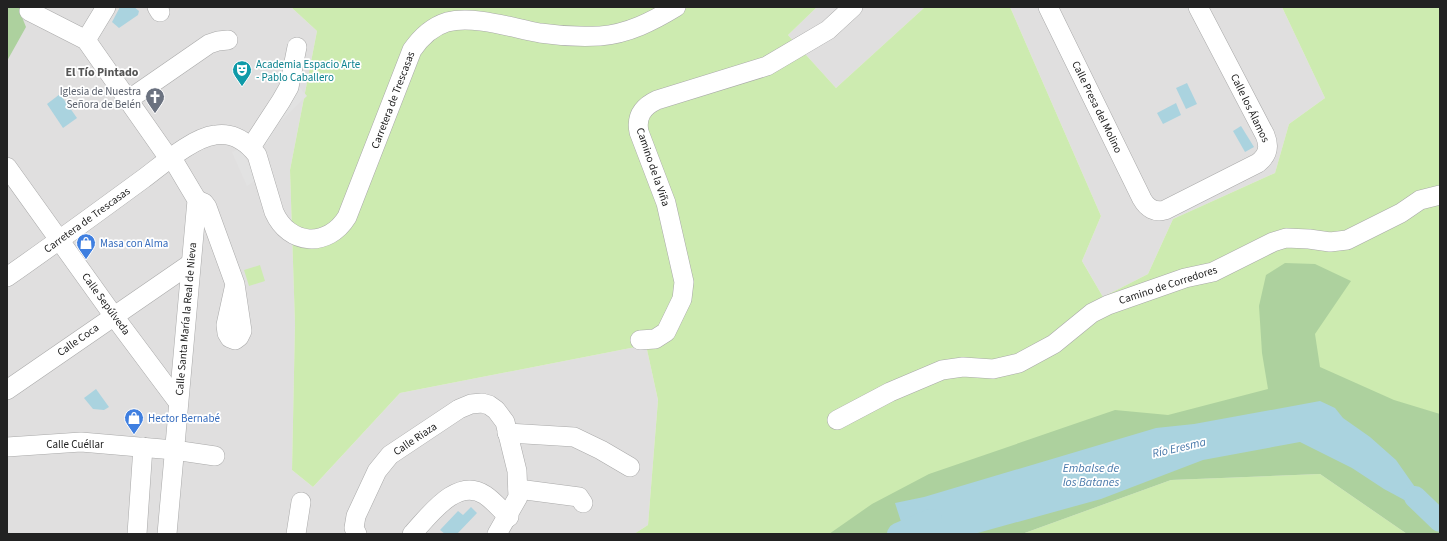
<svg xmlns="http://www.w3.org/2000/svg" width="1447" height="541" font-family="'Source Sans 3',sans-serif">
<style>
.residential{fill:#e0dfdf}
.grass{fill:#cdebb0}
.forest{fill:#add19e}
.parking{fill:#e2e2e2}
.water{fill:#aad3df}
.lines{fill:none;stroke-linecap:round;stroke-linejoin:round}
.river{stroke:#aad3df;stroke-width:22}
.minor-casing{stroke:#a9a9a9;stroke-width:20}
.minor{stroke:#fff;stroke-width:19}
.labels{text-anchor:middle;dominant-baseline:central;stroke-width:3.5;stroke-linejoin:round;paint-order:stroke}
.culture-label{font-size:11px;fill:#0d838f;stroke:#fff;text-anchor:start}
.worship-label{font-size:11px;fill:#5b616d;stroke:#fff;text-anchor:end}
.street-label{font-size:11px;fill:#222;stroke:#fff}
.shop-label{font-size:11px;fill:#366cbe;stroke:#fff;text-anchor:start}
.neighbourhood-label{font-size:12px;font-weight:bold;fill:#555;stroke:#fff}
.water-label{font-size:12px;font-style:italic;fill:#4a7aab;stroke:#fff}
</style>
<rect width="100%" height="100%" fill="#f2efe9"/>
<!-- residential -->
<g class="residential">
<polygon points="7,7 291,7 317,31 290,170 295,324 292,470 313,487 400,393 646,345 658,400 648,525 634,534 7,534"/>
<polygon points="817,7 925,7 836,88 788,35"/>
<polygon points="1010,7 1282,7 1325,98 1289,124 1275,173 1173,219 1148,274 1103,297 1082,261 1101,216"/>
</g>
<!-- grass -->
<g class="grass">
<polygon points="291,7 817,7 788,35 836,88 925,7 1010,7 1101,216 1082,261 1103,297 1148,274 1173,219 1275,173 1289,124 1325,98 1282,7 1440,7 1440,521 1329,435 898,534 634,534 648,525 658,400 646,345 400,393 313,487 292,470 295,324 290,170 317,31"/>
<polygon points="260,265 265,281 249,286 244,270"/>
<polygon points="1320,474 1407,534 1022,534 1171,480"/>
</g>
<!-- forest -->
<g class="forest">
<polygon points="7,7 22,7 20,12 26,27 7,61"/>
<polygon points="1285,263 1315,264 1351,281 1315,334 1320,367 1394,400 1440,414 1440,534 1407,534 1320,474 1171,480 1022,534 829,534 872,504 929,474 1115,410 1168,415 1268,389 1262,353 1259,306 1266,275"/>
</g>
<!-- parking -->
<g class="parking">
<polygon points="296,83 307,96 277,125 267,144 256,138"/>
<polygon points="241,148 256,180 247,186 232,152"/>
</g>
<!-- water -->
<g class="water">
<polygon points="120,7 134,7 139,11 138,15 119,28 112,22"/>
<polygon points="1187,83 1197,104 1186,109 1176,88"/>
<polygon points="60,94 77,118 63,128 47,104"/>
<polygon points="1176,103 1181,115 1163,124 1157,113"/>
<polygon points="1241,126 1254,147 1245,152 1233,131"/>
<polygon points="96,389 109,407 104,410 93,409 84,398"/>
<polygon points="1320,401 1335,408 1343,418 1370,437 1396,460 1436,517 1384,489 1352,468 1300,442 1203,460 1101,499 974,534 905,534 895,503 924,497 1156,428 1194,424"/>
<polygon points="471,507 477,513 457,534 445,534 440,530 458,511 463,515"/>
</g>
<g class="lines">
<!-- river -->
<g class="river">
<polyline points="1415,497 1440,521"/>
<polyline points="898,534 931,520"/>
</g>
<defs>
<g id="minor">
<polyline points="157,7 160,12"/>
<path d="M1048,7L1142,199C1147,208 1155,213 1165,210L1258,163C1268,155 1270,147 1265,135L1198,7"/>
<polyline points="29,11 86,40 170,160"/>
<polyline points="86,40 106,7"/>
<polyline points="128,100 209,44 218,41 228,40"/>
<polyline points="251,147 281,101 289,87 297,47"/>
<polyline points="7,167 113,315 178,402"/>
<polyline points="197,200 204,203 207,207 235,284 226,325 227,333 230,338 235,340 239,337 242,331 235,284"/>
<path d="M7,277C53,245 98,212 143,179C162,165 192,138 215,135C233,132 247,142 257,155L274,212C289,246 328,248 347,217L412,50C421,37 431,27 447,22C474,15 512,28 540,33C560,36 580,37 600,36C628,34 653,21 676,7"/>
<path d="M640,340L655,339L666,332L682,299L684,282L666,203L639,132C636,117 642,107 657,100L767,66L828,30L853,7"/>
<polyline points="7,390 190,264"/>
<polyline points="837,420 890,392 942,370 963,367 993,369 1019,363 1054,344 1092,313 1108,305 1185,278 1213,272 1273,242 1286,238 1309,239 1330,242 1347,240 1401,213 1420,200 1440,195"/>
<polyline points="507,433 574,437 601,450 630,467"/>
<polyline points="7,447 81,442 174,450 215,456"/>
<polyline points="518,489 579,497 583,503"/>
<polyline points="137,534 143,447"/>
<polyline points="167,534 197,200 172,158"/>
<polyline points="296,534 301,502"/>
<polyline points="357,534 354,528 356,516 377,471 390,455 459,409 471,404 482,403 489,405 496,410 505,422 517,471 518,497 497,534"/>
<path d="M412,534C429,516 457,476 485,495C494,501 501,510 509,517"/>
</g>
</defs>
<!-- minor casing -->
<use href="#minor" class="minor-casing"/>
<!-- minor -->
<use href="#minor" class="minor"/>
</g>
<!-- icons -->
<defs>
<symbol id="theatre-pin" viewBox="-11 -11 22 30"><path d="M0 17L-7.5 6A9.5 9.5 0 1 1 7.5 6Z" fill="#0f9aa8" stroke="#fff"/><path d="M-5-5.5Q0-4 5-5.5V0Q5 5 0 6Q-5 5-5 0ZM-3.3-2.5H-1v1.5H-3.3ZM1-2.5H3.3v1.5H1ZM-2.8 1Q0 5.5 2.8 1Z" fill="#fff"/></symbol>
<symbol id="church-pin" viewBox="-11 -11 22 30"><path d="M0 17L-7.5 6A9.5 9.5 0 1 1 7.5 6Z" fill="#6b7280" stroke="#fff"/><path d="M-1.2-6h2.4v3.5h3.3v2.4h-3.3V6h-2.4V-.1h-3.3v-2.4h3.3Z" fill="#fff"/></symbol>
<symbol id="shop-pin" viewBox="-11 -11 22 30"><path d="M0 17L-7.5 6A9.5 9.5 0 1 1 7.5 6Z" fill="#3f7fe0" stroke="#fff"/><path d="M-5-2.5h2.3a2.7 3.5 0 0 1 5.4 0H5L5.5 6h-11ZM-1.5-2.5h3a1.5 2.3 0 0 0-3 0Z" fill="#fff"/></symbol>
</defs>
<g fill-rule="evenodd">
<use href="#theatre-pin" x="231" y="59" width="22" height="30"/>
<use href="#church-pin" x="144" y="86" width="22" height="30"/>
<use href="#shop-pin" x="75" y="232" width="22" height="30"/>
<use href="#shop-pin" x="123" y="407" width="22" height="30"/>
</g>
<g class="labels">
<!-- culture labels -->
<g class="culture-label">
<text x="256" y="64">Academia Espacio Arte<tspan x="256" dy="13">- Pablo Caballero</tspan></text>
</g>
<!-- worship labels -->
<g class="worship-label">
<text x="141" y="91">Iglesia de Nuestra<tspan x="141" dy="13">Señora de Belén</tspan></text>
</g>
<!-- street labels -->
<g class="street-label">
<text transform="translate(393 100) rotate(-69)">Carretera de Trescasas</text>
<text transform="translate(1097 107) rotate(64)">Calle Presa del Molino</text>
<text transform="translate(1250 108) rotate(64)">Calle los Álamos</text>
<text transform="translate(653 167) rotate(71)">Camino de la Viña</text>
<text transform="translate(87 220) rotate(-36)">Carretera de Trescasas</text>
<text transform="translate(1168 285) rotate(-18)">Camino de Corredores</text>
<text transform="translate(106 304) rotate(54)">Calle Sepúlveda</text>
<text transform="translate(186 319) rotate(-85)">Calle Santa María la Real de Nieva</text>
<text transform="translate(78 340) rotate(-35)">Calle Coca</text>
<text transform="translate(415 439) rotate(-34)">Calle Riaza</text>
<text x="75" y="444">Calle Cuéllar</text>
</g>
<!-- shop labels -->
<g class="shop-label">
<text x="100" y="243">Masa con Alma</text>
<text x="148" y="418">Hector Bernabé</text>
</g>
<!-- neighbourhood labels -->
<g class="neighbourhood-label">
<text x="102" y="72">El Tío Pintado</text>
</g>
<!-- water labels -->
<g class="water-label">
<text transform="translate(1179 448) rotate(-13)">Río Eresma</text>
<text x="1091" y="468">Embalse de<tspan x="1091" dy="14">los Batanes</tspan></text>
</g>
</g>
<!-- border -->
<rect width="1447" height="541" fill="none" stroke="#222222" stroke-width="16"/>
</svg>
